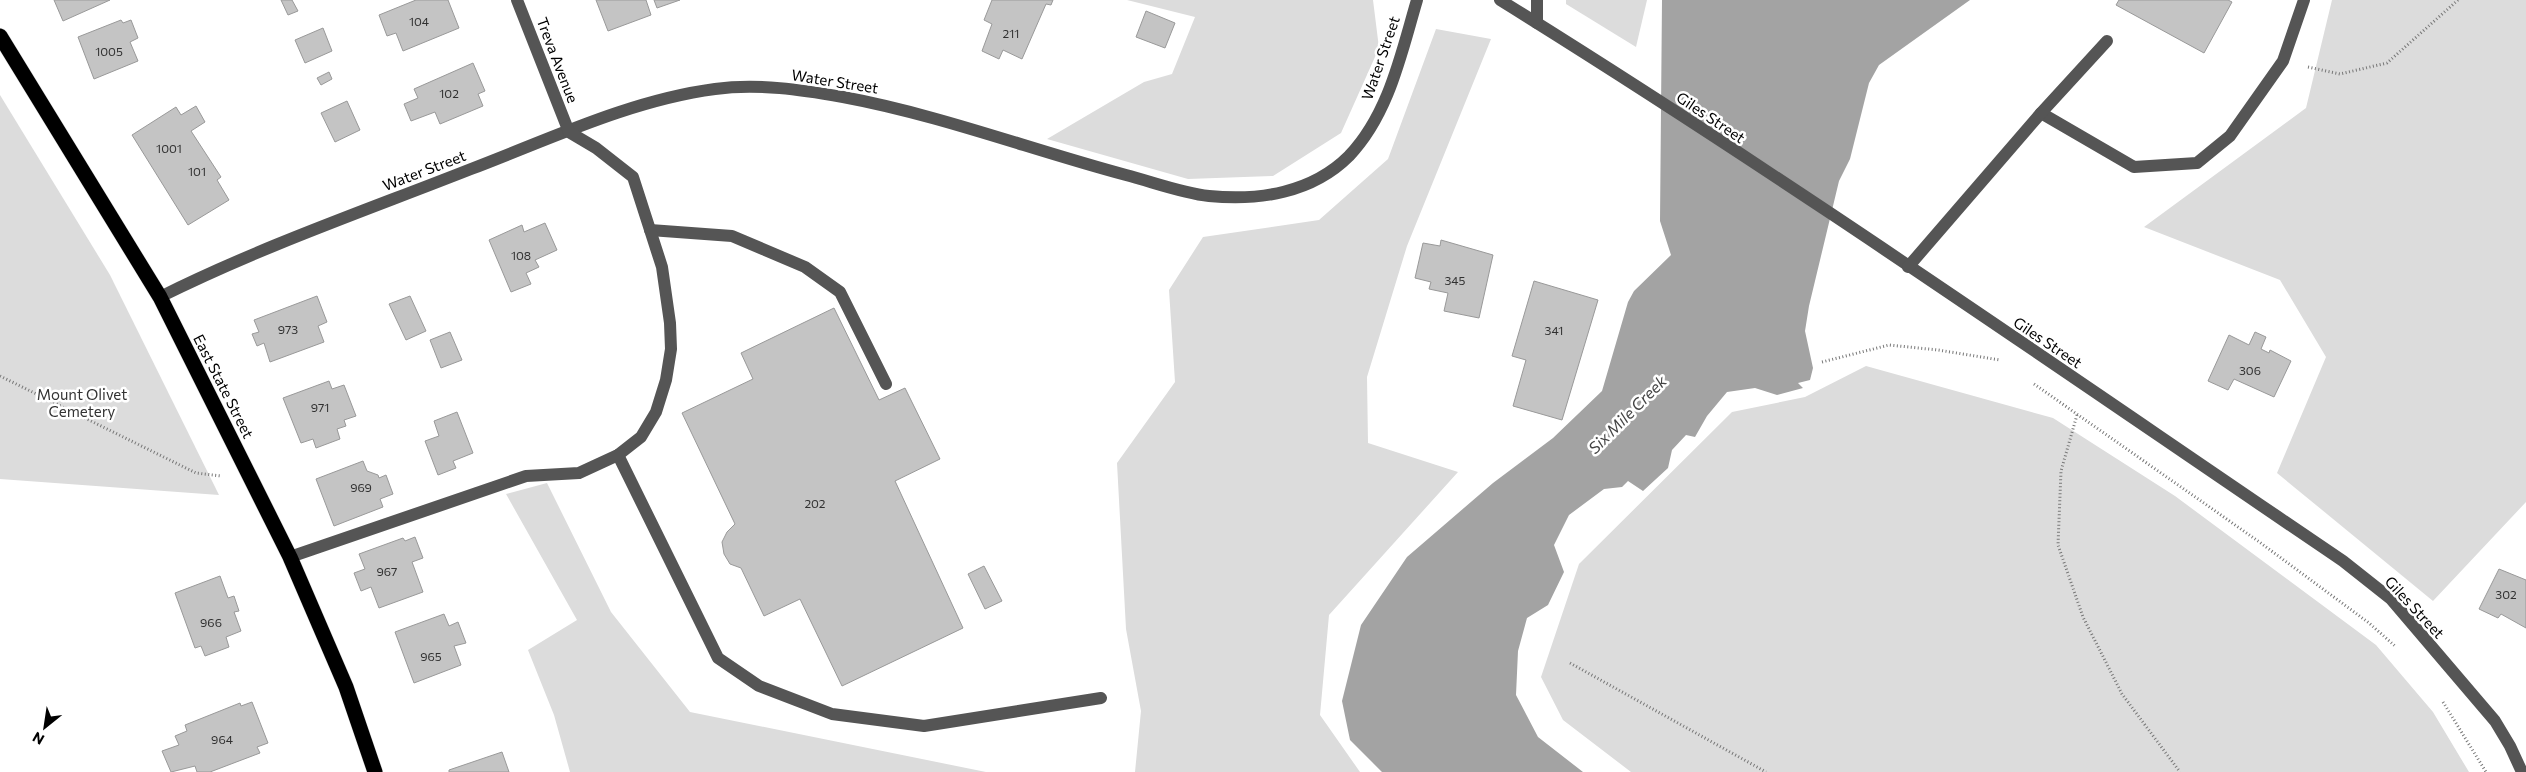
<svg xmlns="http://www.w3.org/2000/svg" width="2526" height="772" font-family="Commissioner,sans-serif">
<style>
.green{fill:#dcdcdc}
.water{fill:#a3a3a3}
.building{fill:#c4c4c4;stroke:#999}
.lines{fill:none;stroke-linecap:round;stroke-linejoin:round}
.highway-casing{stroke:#dbdbdb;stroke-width:16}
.path{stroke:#777;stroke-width:3;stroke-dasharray:1 2.5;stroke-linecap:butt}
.minor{stroke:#555;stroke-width:12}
.highway{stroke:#000;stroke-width:15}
.labels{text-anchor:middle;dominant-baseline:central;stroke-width:5;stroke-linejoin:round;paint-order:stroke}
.number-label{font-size:12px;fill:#313131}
.street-label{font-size:15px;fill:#000;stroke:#fff}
.park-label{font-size:15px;fill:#333;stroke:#fff}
.water-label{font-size:16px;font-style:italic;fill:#444;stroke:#fff}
</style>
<rect width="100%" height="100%" fill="#fff"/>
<!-- green -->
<g class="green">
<polygon points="1127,0 1373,0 1379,48 1341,133 1273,176 1188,179 1047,139 1144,82 1172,74 1195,17"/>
<polygon points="1566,0 1647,0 1636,47 1566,4"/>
<polygon points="2332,0 2526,0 2526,502 2433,601 2277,473 2326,357 2280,280 2144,227 2306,108"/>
<polygon points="1436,29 1491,39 1407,246 1367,377 1368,443 1458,472 1329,615 1320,715 1360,772 1135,772 1141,711 1126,629 1117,463 1175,382 1169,290 1203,237 1319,220 1388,159"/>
<polygon points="0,95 110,275 219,495 0,479"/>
<polygon points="1866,366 2053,418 2175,496 2376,645 2433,712 2469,772 1631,772 1563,720 1541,677 1579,564 1732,412 1805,397"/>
<polygon points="547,483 611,612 690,712 986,772 570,772 554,715 528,650 577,620 506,494"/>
</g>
<!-- water -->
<polygon class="water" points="1662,0 1970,0 1879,65 1869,83 1850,159 1839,181 1809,306 1805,331 1813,368 1810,380 1798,383 1803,388 1777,395 1755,388 1727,392 1707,416 1695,437 1686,435 1672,450 1668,468 1643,491 1628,481 1622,487 1604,489 1569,515 1554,545 1564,572 1548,605 1527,618 1518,651 1516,695 1538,737 1583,772 1382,772 1350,740 1342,701 1361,625 1407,557 1493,483 1553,438 1602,391 1628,302 1634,291 1671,255 1660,221"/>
<!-- building -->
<g class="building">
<polygon points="54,0 110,0 63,21"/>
<polygon points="281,0 292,0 298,11 288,15"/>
<polygon points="416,0 448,0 459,28 403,51 396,33 387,36 379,15"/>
<polygon points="596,0 646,0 651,15 608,31"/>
<polygon points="654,0 680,0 657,8"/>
<polygon points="992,0 1053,0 1051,5 1046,4 1022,59 1003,50 999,59 982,51 992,24 984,20"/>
<polygon points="2119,0 2228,0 2232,2 2204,53 2116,5"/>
<polygon points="1146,11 1175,23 1165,48 1136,37"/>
<polygon points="121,20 123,23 131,20 138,38 130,42 138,61 94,79 78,37"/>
<polygon points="323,28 332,51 305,63 295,40"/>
<polygon points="473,63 485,91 478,94 483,106 440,124 435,112 411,121 404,104 418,98 414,89"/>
<polygon points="329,72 332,79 321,85 317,78"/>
<polygon points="347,101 360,130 335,142 321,113"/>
<polygon points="196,106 205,122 191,131 221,177 217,180 229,200 188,225 132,135 176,107 181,115"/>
<polygon points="545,223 557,250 535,260 539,267 526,273 531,284 511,292 489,240 522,225 524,232"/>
<polygon points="1441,240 1493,255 1479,318 1444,311 1448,293 1429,289 1431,282 1415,278 1423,243 1440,246"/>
<polygon points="1534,281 1598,300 1562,420 1513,406 1526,360 1512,356"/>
<polygon points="317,296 327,322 318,326 324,342 270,362 264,343 257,346 252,334 259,332 254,320"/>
<polygon points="410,296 426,331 406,340 389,304"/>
<polygon points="834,308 879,400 905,388 940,459 895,481 963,628 842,686 800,599 764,616 741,568 730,564 724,554 722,542 727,532 735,524 682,413 753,379 741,353"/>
<polygon points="450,332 462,360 441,368 430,340"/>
<polygon points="2255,332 2266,337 2261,349 2269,353 2270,350 2291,361 2274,397 2234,379 2228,390 2208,381 2229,335 2249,345"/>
<polygon points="329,381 332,389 344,385 356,416 344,420 346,426 337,429 340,439 316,448 313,439 301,443 283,398"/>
<polygon points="457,412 473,453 453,461 456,468 438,475 425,441 439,436 434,421"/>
<polygon points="363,461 367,471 378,475 379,478 386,475 393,494 380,499 383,507 334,526 316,479"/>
<polygon points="415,537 423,558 412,562 423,592 379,608 371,587 361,591 354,573 365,569 359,554 403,538 405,541"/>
<polygon points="984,566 1002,601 985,609 968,574"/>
<polygon points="2499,569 2526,580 2526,628 2501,614 2498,618 2479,609"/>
<polygon points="220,576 228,598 234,596 239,611 234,612 241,631 226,637 229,647 205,656 201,646 195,648 175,593"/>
<polygon points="444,614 449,626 458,622 466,643 454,646 461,665 414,683 395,632"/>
<polygon points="252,702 268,743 257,747 260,753 210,772 197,772 195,766 171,772 162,751 179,745 175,736 187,731 185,725 240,703 241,706"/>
<polygon points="502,752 509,772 449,772 449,770"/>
</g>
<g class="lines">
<defs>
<polyline id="highway" points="0,36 160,297 290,557 346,687 375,772"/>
</defs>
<!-- highway casing -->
<use href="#highway" class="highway-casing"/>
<!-- path -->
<g class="path">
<polyline points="2308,67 2340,74 2387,63 2458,0"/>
<polyline points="1822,362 1889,345 1938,350 2000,360"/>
<polyline points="0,376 196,473 221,476"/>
<polyline points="2034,384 2258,541 2369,623 2395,646"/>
<polyline points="2077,415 2061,471 2058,545 2083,617 2122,694 2180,772"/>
<polyline points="1570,663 1766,772"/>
<polyline points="2443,702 2486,772"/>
</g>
<!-- minor -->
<g class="minor">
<path d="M1500,0C1787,178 2064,372 2343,561L2391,599L2495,721L2510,746L2522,772"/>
<polyline points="1537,23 1537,0"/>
<polyline points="2041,113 2134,167 2197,163 2230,136 2283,61 2304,0"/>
<polyline points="650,230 732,236 805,267 840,292 886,384"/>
<polyline points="1908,267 2041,113 2107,41"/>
<path d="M160,297C260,247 367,210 471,169C550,139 631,100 715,89C758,83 802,90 843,97C940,115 1032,150 1126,175C1153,182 1182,193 1209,196C1259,201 1312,193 1349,156C1389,114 1401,54 1417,0"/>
<polyline points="618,455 718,658 759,686 832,714 924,726 1101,698"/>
<polyline points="290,557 526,476 579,473 618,455 641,437 656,412 666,380 671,349 670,323 662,267 633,177 596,148 569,132 517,0"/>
</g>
<!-- highway -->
<use href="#highway" class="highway"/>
</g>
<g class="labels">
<!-- number labels -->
<g class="number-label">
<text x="419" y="21">104</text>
<text x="1011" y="33">211</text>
<text x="109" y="51">1005</text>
<text x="449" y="93">102</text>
<text x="169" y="148">1001</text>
<text x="197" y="171">101</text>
<text x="521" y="255">108</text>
<text x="1455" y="280">345</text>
<text x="288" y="329">973</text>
<text x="1554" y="330">341</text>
<text x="2250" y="370">306</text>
<text x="320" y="407">971</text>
<text x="361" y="487">969</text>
<text x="815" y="503">202</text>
<text x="387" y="571">967</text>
<text x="2506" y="594">302</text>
<text x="211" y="622">966</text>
<text x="431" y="656">965</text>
<text x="222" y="739">964</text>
</g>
<!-- street labels -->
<g class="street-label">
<text transform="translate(1380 58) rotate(-71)">Water Street</text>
<text transform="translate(558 60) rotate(69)">Treva Avenue</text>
<text transform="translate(835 81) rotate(9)">Water Street</text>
<text transform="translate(1711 117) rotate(34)">Giles Street</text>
<text transform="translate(424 170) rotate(-21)">Water Street</text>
<text transform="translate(2048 342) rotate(34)">Giles Street</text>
<text transform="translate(224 386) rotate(63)">East State Street</text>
<text transform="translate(2415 607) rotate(47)">Giles Street</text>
</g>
<!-- park labels -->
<g class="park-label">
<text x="82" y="394">Mount Olivet<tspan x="82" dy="17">Cemetery</tspan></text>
</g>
<!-- water labels -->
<g class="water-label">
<text transform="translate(1627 414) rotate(-45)">Six Mile Creek</text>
</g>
</g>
<!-- north arrow -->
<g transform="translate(45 727) rotate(210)" stroke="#ffffff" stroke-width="4" paint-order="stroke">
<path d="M0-4L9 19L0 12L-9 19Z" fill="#000000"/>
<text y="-8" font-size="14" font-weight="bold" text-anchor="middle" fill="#000000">N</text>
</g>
</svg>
